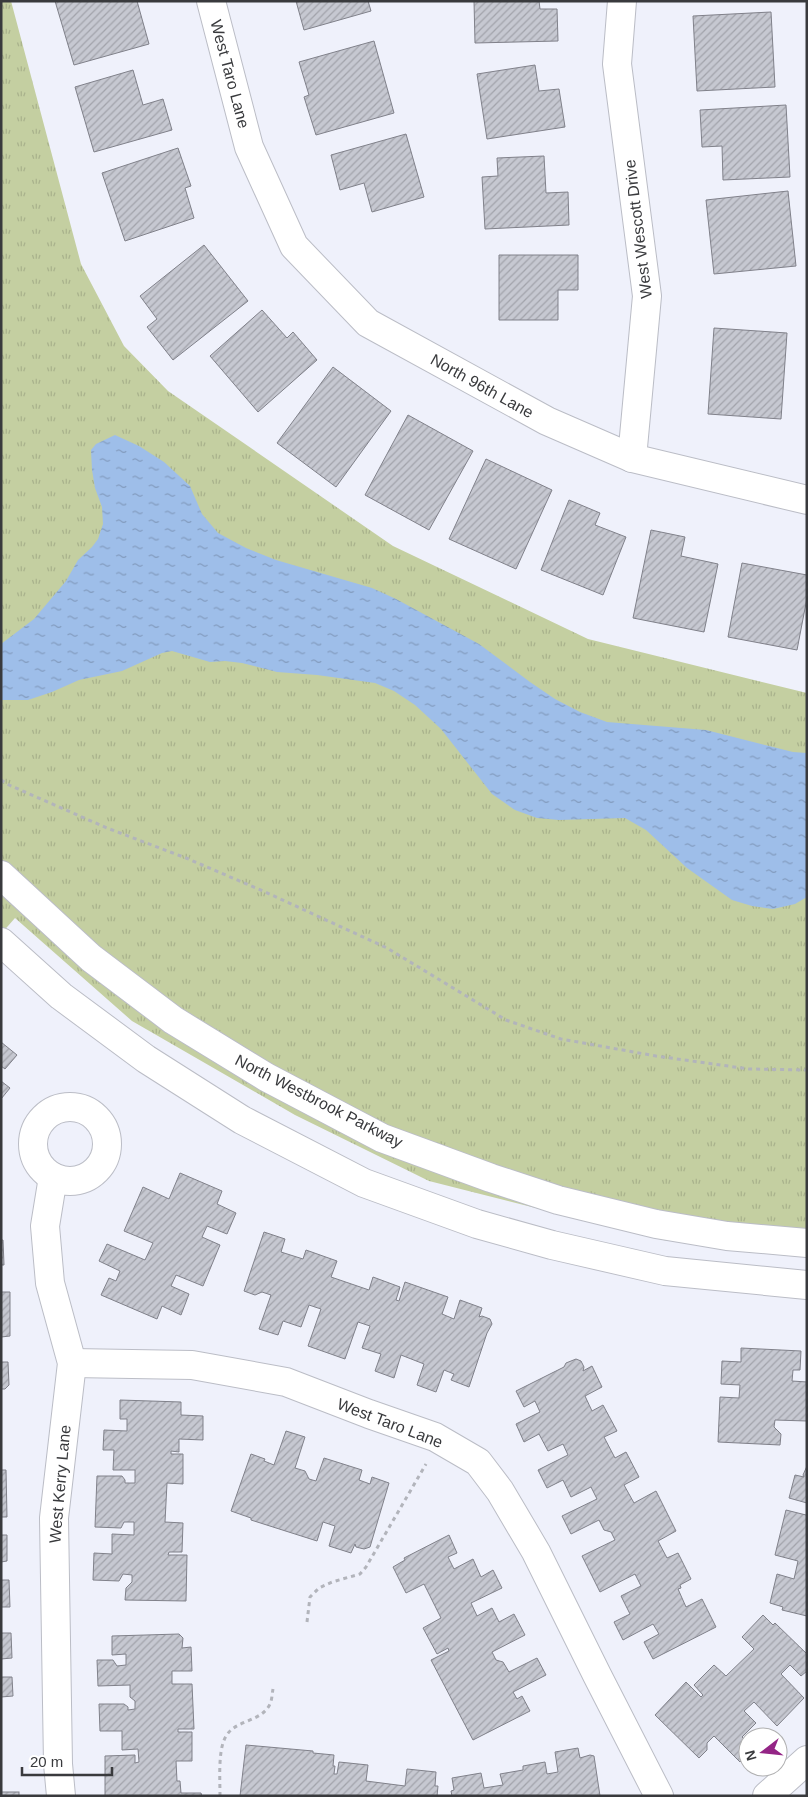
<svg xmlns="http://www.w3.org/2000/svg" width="808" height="1797" font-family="Arial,sans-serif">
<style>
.grass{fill:url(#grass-tufts)}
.water{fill:url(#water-ripples)}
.building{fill:url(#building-hatch);stroke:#80818a}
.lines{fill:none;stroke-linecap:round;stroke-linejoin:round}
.minor-casing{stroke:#bbbdc6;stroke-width:30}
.tertiary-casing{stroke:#bbbdc6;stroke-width:30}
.path{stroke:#b2b4bb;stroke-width:3;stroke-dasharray:4 4;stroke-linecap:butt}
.minor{stroke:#fff;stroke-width:28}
.tertiary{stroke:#fff;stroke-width:28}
.labels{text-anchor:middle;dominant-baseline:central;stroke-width:5;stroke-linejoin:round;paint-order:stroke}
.street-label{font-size:16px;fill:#393a3d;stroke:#fff}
</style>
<defs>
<pattern id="grass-tufts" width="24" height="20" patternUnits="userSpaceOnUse" patternTransform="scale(1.25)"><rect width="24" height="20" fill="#c4cfa1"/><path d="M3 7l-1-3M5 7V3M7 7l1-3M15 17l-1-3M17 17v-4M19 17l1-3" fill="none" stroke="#a9b28c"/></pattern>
<pattern id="water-ripples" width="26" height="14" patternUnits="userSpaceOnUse" patternTransform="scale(1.25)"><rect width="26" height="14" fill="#9ebee9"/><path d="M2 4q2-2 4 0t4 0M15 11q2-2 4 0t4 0" fill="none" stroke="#829bbe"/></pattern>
<pattern id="building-hatch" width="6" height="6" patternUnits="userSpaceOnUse" patternTransform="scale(1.25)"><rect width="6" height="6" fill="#c6c8d1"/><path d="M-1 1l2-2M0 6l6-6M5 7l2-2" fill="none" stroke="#a2a3ab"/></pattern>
</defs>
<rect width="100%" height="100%" fill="#eff1fb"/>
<!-- grass -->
<polygon class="grass" points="1,1 11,1 81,264 124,346 168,391 393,546 588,639 807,693 807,1257 663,1240 429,1181 295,1115 132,1021 15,918 1,934"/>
<!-- water -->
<polygon class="water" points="115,435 139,446 164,462 190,486 202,514 218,533 246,548 276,560 372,588 396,599 479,644 530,682 555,699 580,712 607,722 706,730 793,752 807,753 807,897 795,904 773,909 752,906 732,900 687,868 646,830 625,818 559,820 537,818 515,810 492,794 441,729 415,705 394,691 375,683 317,675 277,672 242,663 225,661 210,662 172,651 162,653 122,671 79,680 52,692 28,700 1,700 1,644 34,619 66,581 78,560 92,547 98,539 103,524 102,507 95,488 92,470 91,450 96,444"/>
<!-- building -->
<g class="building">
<polygon points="55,1 137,1 149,44 74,65"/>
<polygon points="296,1 368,1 371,11 304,30"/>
<polygon points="474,1 539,1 540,9 557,9 558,41 475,43"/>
<polygon points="771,12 775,87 697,91 693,16"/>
<polygon points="374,41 394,113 316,135 304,97 309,95 299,62"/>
<polygon points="535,65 539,91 559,89 565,127 487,139 477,74"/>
<polygon points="133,70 143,105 163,99 172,130 94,152 75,87"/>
<polygon points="786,105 790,177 723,180 722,146 702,147 700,110"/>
<polygon points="406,134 424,197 372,212 364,183 340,190 331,155"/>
<polygon points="178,148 191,186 185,188 194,218 125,241 102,173"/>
<polygon points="544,156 546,193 568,192 569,225 485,229 482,177 498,176 497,158"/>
<polygon points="788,191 796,266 714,274 706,200"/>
<polygon points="204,245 248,301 173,360 147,327 157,319 140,296"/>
<polygon points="499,255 578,255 578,290 558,290 558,320 499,320"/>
<polygon points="262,310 287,338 293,332 317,360 258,412 210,356"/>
<polygon points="714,328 787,333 781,419 708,414"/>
<polygon points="333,367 391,411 336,487 277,443"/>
<polygon points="408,415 473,451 429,530 365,495"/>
<polygon points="486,459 552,490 516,569 449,539"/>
<polygon points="569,500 600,513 595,525 626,537 603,595 541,570"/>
<polygon points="651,530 685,537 681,556 718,564 704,632 633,618"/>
<polygon points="742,563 807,575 807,598 797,650 728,637"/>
<polygon points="1,1042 17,1055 5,1069 1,1066"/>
<polygon points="1,1081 10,1088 1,1099"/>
<polygon points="180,1173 222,1191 217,1204 236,1213 227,1234 207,1226 202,1237 220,1245 203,1286 176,1275 171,1286 189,1294 181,1315 162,1306 157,1319 101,1295 109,1278 116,1281 120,1271 99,1261 107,1244 145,1260 153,1243 124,1231 143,1187 169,1199"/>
<polygon points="264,1232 285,1239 281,1252 303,1259 306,1250 337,1261 331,1277 369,1290 373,1277 400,1287 396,1300 399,1301 405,1282 448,1297 442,1314 454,1319 460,1300 482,1308 479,1317 482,1316 490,1319 492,1324 487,1333 469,1387 451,1380 454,1374 444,1370 436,1392 417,1385 424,1364 401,1355 394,1378 375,1371 381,1354 362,1348 370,1326 358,1322 345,1359 308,1346 321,1309 309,1305 301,1327 283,1321 278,1335 259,1329 271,1295 262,1292 255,1295 244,1291"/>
<polygon points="1,1240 3,1240 4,1265 1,1265"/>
<polygon points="1,1292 10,1292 10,1336 1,1337"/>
<polygon points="741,1348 801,1351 800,1370 793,1370 792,1381 807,1382 807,1421 775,1420 774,1427 781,1434 780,1445 718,1442 720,1397 739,1398 740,1385 721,1384 722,1361 741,1362"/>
<polygon points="576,1359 581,1361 584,1367 583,1371 592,1366 602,1387 585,1396 592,1411 603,1405 617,1431 604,1437 615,1458 626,1452 639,1477 624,1485 634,1503 656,1491 676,1531 658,1541 667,1558 678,1553 691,1579 680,1585 681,1588 678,1589 686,1607 702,1599 716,1627 653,1659 644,1642 659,1634 653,1624 623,1640 614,1622 630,1614 621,1596 641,1586 635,1574 600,1592 582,1556 615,1540 611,1532 604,1530 599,1520 571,1534 562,1516 597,1499 591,1487 571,1497 563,1480 547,1488 538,1470 568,1455 563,1444 548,1451 539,1434 524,1442 516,1424 540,1412 535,1401 524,1407 516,1391 564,1367 566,1363"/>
<polygon points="1,1362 8,1362 9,1385 5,1389 1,1389"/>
<polygon points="120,1400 181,1402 181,1415 203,1416 203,1440 179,1439 179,1452 171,1451 171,1454 183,1454 183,1484 167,1483 165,1522 183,1523 182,1552 169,1552 168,1555 187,1555 186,1601 125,1600 126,1588 132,1582 132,1575 123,1574 119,1581 93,1580 94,1553 112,1554 112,1534 134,1535 134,1522 124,1522 121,1528 95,1527 97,1476 122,1476 125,1480 125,1483 135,1483 135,1470 113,1470 114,1450 103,1450 104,1430 127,1431 127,1419 120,1419"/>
<polygon points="286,1431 305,1437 295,1468 305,1471 309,1479 316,1481 324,1458 362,1470 359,1480 370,1484 372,1477 389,1483 370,1547 364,1549 356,1547 355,1544 351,1553 329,1546 335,1526 323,1522 317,1541 251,1520 251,1518 231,1511 251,1454 265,1459 264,1461 274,1465"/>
<polygon points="807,1466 807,1503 789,1498 795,1475 804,1477 803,1475"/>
<polygon points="1,1470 6,1470 7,1517 1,1517"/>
<polygon points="786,1510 806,1515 807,1514 807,1616 782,1610 783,1607 770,1603 777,1574 794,1579 798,1561 775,1555"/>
<polygon points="1,1535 7,1535 7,1561 1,1562"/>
<polygon points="449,1535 457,1553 448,1557 454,1569 473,1559 481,1577 493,1570 502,1588 471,1603 477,1616 492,1608 499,1622 514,1614 525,1635 492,1652 496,1660 503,1662 509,1672 537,1658 546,1675 513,1692 517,1699 522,1696 530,1711 473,1740 431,1660 449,1651 448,1648 437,1654 423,1628 441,1618 424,1584 406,1593 393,1567 405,1560 404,1558"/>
<polygon points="1,1580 9,1580 10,1607 1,1607"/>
<polygon points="763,1615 773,1625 775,1623 807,1654 807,1671 801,1676 790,1665 781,1674 804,1698 777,1726 754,1702 744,1711 756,1723 742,1737 748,1743 748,1753 740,1762 714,1736 707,1743 707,1750 699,1758 655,1715 686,1682 701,1697 703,1695 694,1685 714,1665 726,1676 754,1649 742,1637"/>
<polygon points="1,1633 11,1633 12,1658 1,1659"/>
<polygon points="179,1634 183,1638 182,1648 191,1647 192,1671 172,1671 172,1684 192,1684 194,1729 178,1729 178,1732 192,1732 192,1761 176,1761 177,1781 180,1781 181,1793 201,1793 202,1796 105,1796 105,1756 135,1755 135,1763 139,1762 138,1749 122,1750 122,1731 100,1731 99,1704 124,1704 128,1707 128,1710 135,1709 135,1701 130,1697 130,1685 98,1686 97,1660 113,1660 117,1666 126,1665 126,1654 112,1655 112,1636"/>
<polygon points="1,1677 12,1677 13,1696 1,1697"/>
<polygon points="246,1745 313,1751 313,1753 334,1755 333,1766 335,1766 334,1774 337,1774 339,1762 368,1765 366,1781 405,1786 407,1769 436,1772 435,1786 438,1786 437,1796 240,1796"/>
<polygon points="578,1748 580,1758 590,1755 594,1756 600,1796 452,1796 451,1791 454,1790 452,1778 481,1773 484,1788 503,1785 500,1774 523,1770 523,1766 545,1762 547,1774 558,1772 555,1752"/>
<rect x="1" y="1792" width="18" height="4"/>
</g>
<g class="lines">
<defs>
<g id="minor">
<polyline points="211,1 249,147 294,246 368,323 547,421 632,458 807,500"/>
<polyline points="622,1 617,64 647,296 632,458"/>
<circle cx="70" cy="1144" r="37"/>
<polyline points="53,1177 45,1226 50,1283 72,1363 54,1518 58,1764 61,1796"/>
<polyline points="72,1363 192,1365 286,1382 369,1414 435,1437 478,1462 500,1491 536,1552 597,1675 659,1796"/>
<polyline points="767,1796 807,1760"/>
</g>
<g id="tertiary">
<polyline points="1,875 91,958 173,1020 266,1077 382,1138 491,1178 558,1200 656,1224 727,1236 807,1243"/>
<polyline points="1,942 61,996 146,1059 242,1120 364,1183 477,1224 552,1245 665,1271 807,1285"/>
</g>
</defs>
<!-- minor casing -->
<use href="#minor" class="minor-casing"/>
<!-- tertiary casing -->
<use href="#tertiary" class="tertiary-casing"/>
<!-- path -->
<g class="path">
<polyline points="1,780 9,785 107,828 186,858 263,891 387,948 506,1020 561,1039 656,1056 749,1069 807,1070"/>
<polyline points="307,1622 310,1597 319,1588 332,1582 360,1574 366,1567 426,1464"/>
<path d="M220,1796C220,1779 218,1752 225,1738C234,1719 261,1723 270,1704C272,1700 272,1694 273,1689"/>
</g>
<!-- minor -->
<use href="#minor" class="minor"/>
<!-- tertiary -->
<use href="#tertiary" class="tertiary"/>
</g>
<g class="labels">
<!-- street labels -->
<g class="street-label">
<text transform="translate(230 74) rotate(75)">West Taro Lane</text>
<text transform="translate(638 229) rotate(-97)">West Wescott Drive</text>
<text transform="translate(482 386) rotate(29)">North 96th Lane</text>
<text transform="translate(319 1101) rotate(27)">North Westbrook Parkway</text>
<text transform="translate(390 1423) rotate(21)">West Taro Lane</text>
<text transform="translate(60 1484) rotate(-85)">West Kerry Lane</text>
</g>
</g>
<!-- border -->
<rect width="808" height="1797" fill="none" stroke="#393a3d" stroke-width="5"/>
<!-- north arrow -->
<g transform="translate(763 1752) rotate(254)"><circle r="24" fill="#ffffff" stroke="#b0b0b1"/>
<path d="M0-4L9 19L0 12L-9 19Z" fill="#942586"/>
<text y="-8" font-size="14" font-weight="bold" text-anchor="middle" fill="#393a3d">N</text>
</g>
<!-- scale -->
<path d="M22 1767v8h90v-8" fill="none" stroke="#393a3d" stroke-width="2.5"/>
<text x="30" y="1767" font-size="15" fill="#393a3d" stroke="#ffffff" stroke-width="4" paint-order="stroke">20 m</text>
</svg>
